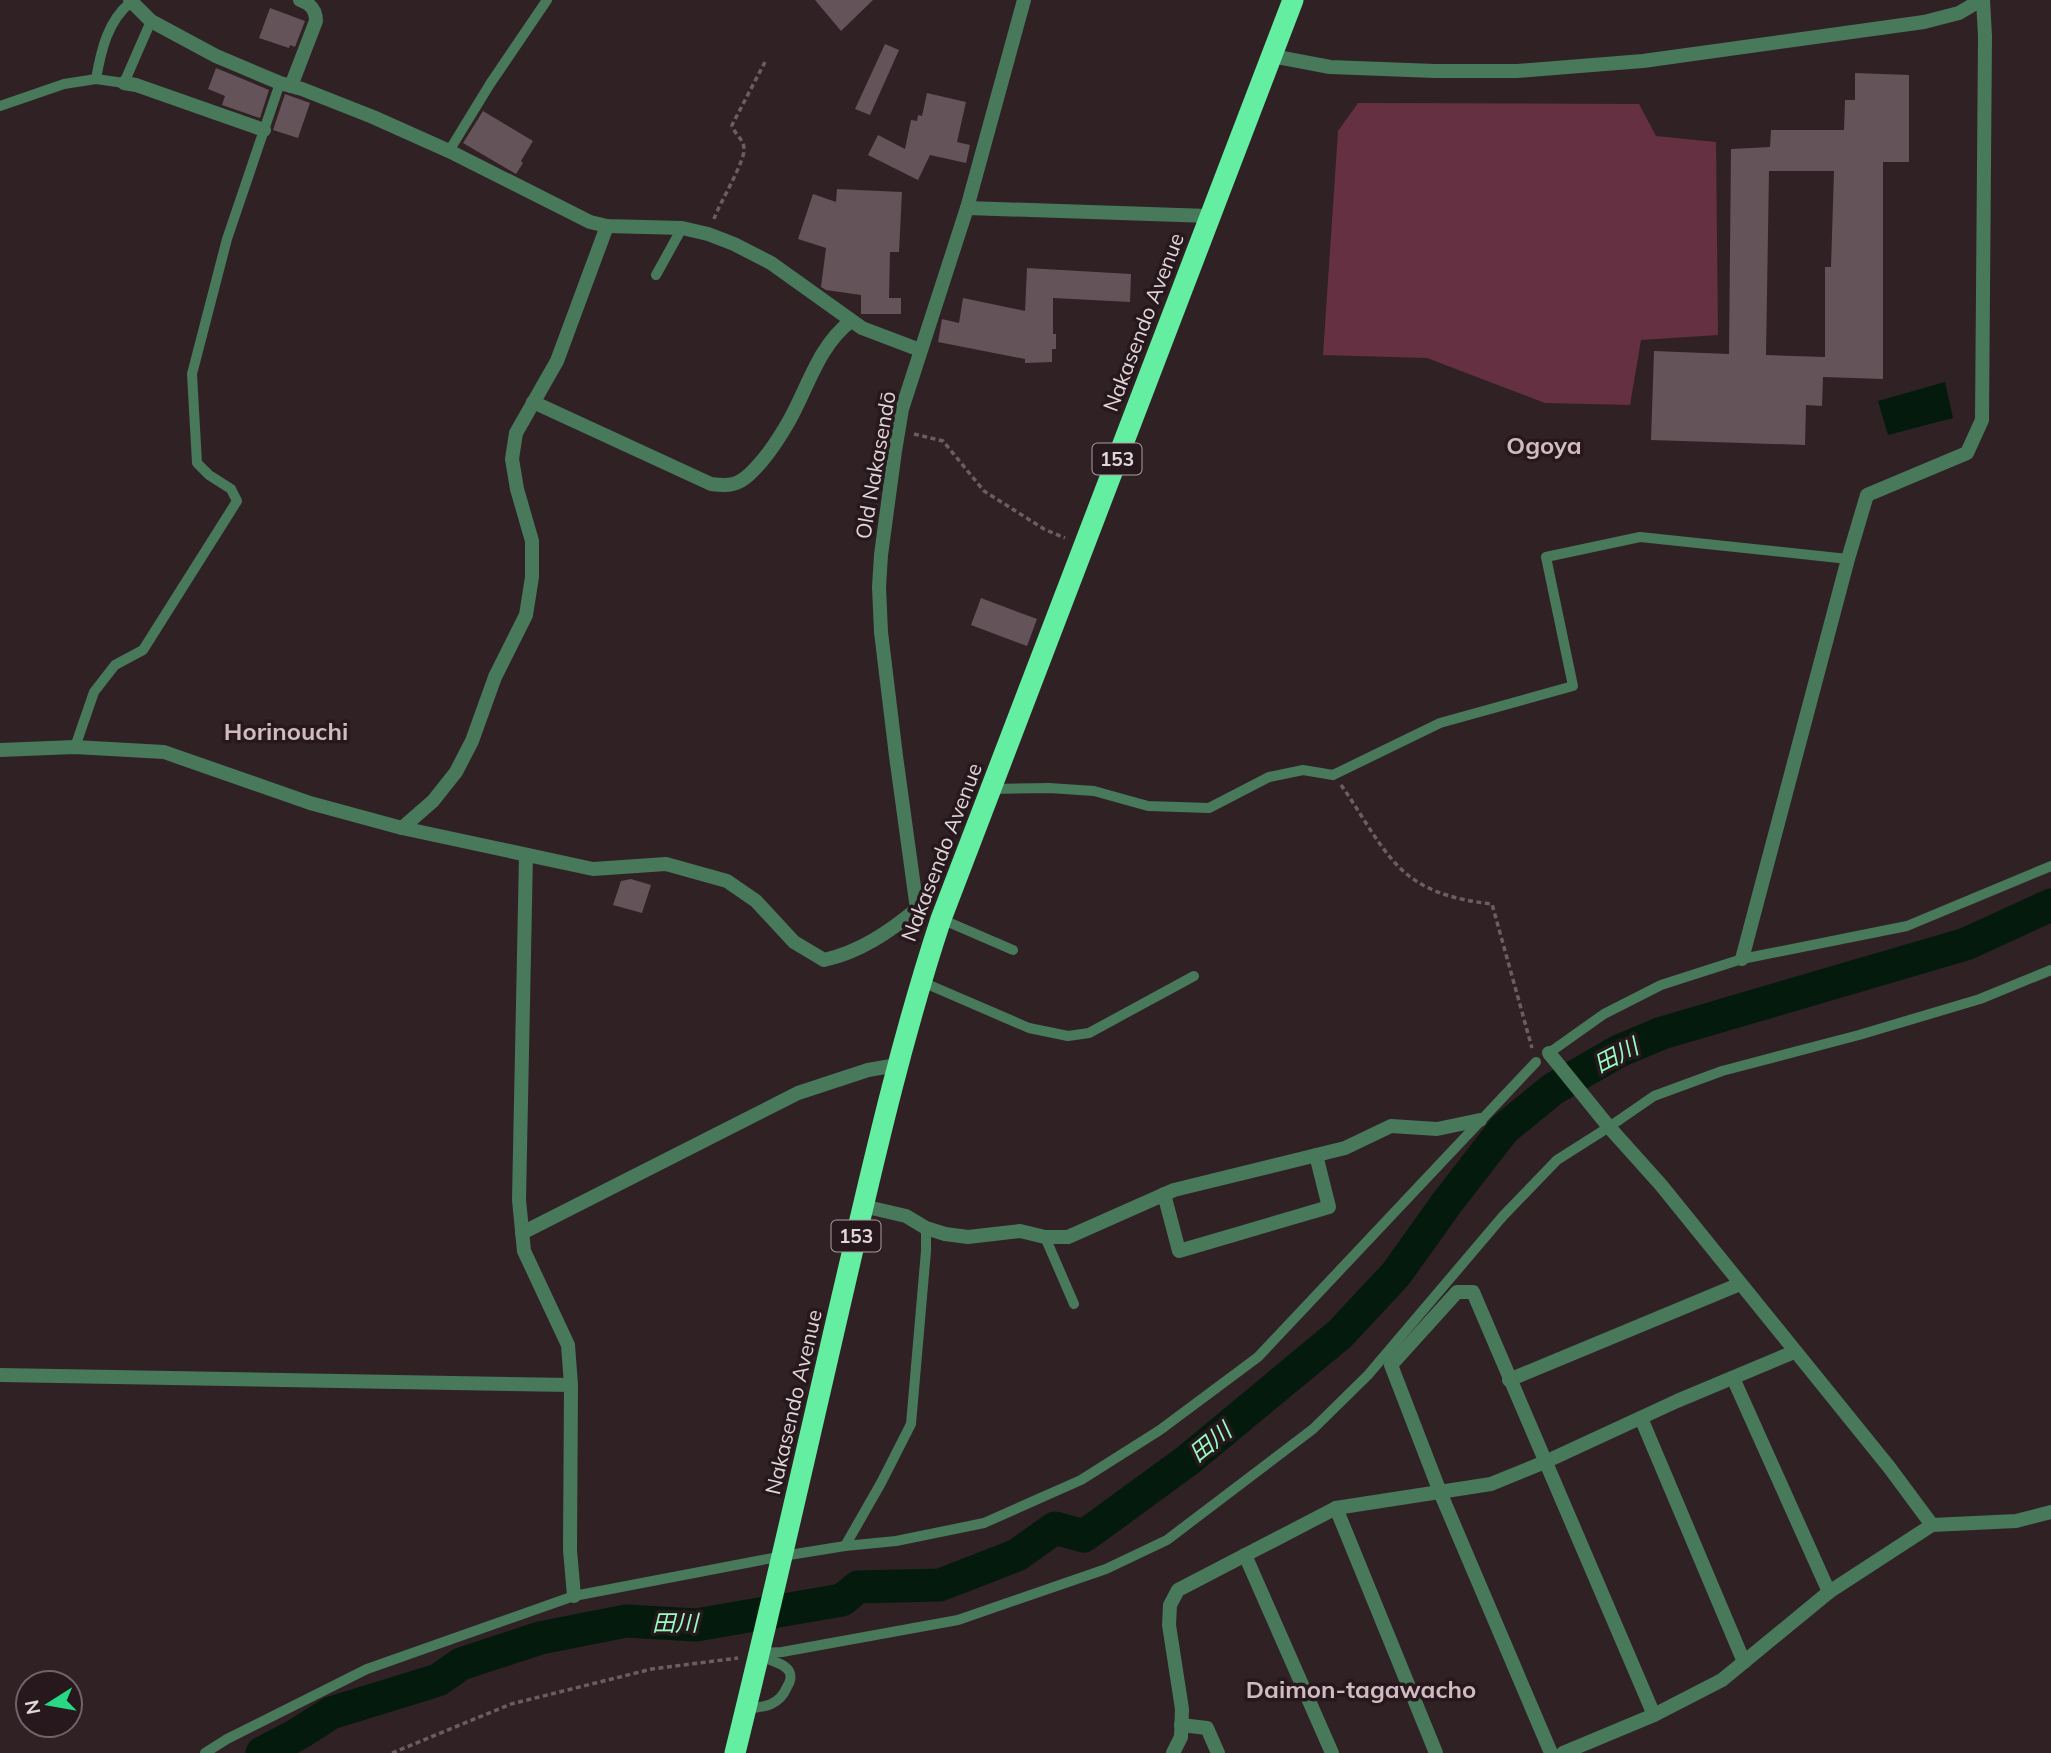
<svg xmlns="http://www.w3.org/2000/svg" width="2051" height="1753" font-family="Mulish,'Noto Sans JP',sans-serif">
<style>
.green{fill:#653042}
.water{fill:#031a0d}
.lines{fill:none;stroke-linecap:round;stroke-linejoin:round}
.river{stroke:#031a0d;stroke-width:33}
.building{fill:#645358;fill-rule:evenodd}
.path{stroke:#6b5e61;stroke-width:3.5;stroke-dasharray:5 3.5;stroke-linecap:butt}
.lane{stroke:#47795a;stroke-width:10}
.street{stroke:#47795a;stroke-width:14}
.highway{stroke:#64eea1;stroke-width:21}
.labels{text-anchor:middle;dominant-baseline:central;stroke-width:7;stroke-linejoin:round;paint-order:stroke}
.shield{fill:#26181c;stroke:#a99ea0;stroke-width:2}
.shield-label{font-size:19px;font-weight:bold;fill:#e1d7d9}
.street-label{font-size:21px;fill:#e1d7d9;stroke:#26181c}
.water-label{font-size:23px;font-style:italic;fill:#95febf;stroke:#26181c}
.quarter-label{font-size:24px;font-weight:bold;fill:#cfbbc0;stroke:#26181c}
</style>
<rect width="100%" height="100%" fill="#302125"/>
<!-- green -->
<polygon class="green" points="1358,103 1639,104 1656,136 1716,142 1718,335 1641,340 1630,405 1545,403 1427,358 1323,355 1338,131"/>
<!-- water -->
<polygon class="water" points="1945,382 1953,418 1888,435 1878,401"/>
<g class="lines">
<!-- river -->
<polyline class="river" points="262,1753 298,1734 331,1713 438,1680 461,1664 540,1638 626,1621 696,1625 842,1600 858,1587 940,1585 1017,1555 1055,1528 1084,1536 1188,1460 1340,1334 1396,1274 1446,1204 1504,1129 1553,1089 1619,1051 1662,1033 1966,944 2051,905"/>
</g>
<!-- building -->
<g class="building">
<polygon points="815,0 873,0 841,31"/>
<polygon points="270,8 305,21 295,47 290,45 289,48 259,38"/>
<polygon points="885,44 899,50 870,115 855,109"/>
<polygon points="216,68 269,90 260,118 222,105 225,96 208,89"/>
<path d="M1855,73L1909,75V162H1883V379L1823,377L1822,406L1806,405L1805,445L1651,440L1654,351L1729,354L1731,149L1770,147L1771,130H1844L1845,100H1855ZM1769,171H1834L1831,267H1825V357L1766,355Z"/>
<polygon points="927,93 966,102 957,142 970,145 966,163 930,155 918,180 868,155 878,135 905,149 911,120 917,121 918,115 922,116"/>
<polygon points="285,94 310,103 298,138 273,130"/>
<polygon points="483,111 533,141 521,161 523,163 516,174 463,143"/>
<polygon points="837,189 902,192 899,252 890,252 889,298 901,298 901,314 861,314 861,295 826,290 821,287 826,248 798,239 813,194 836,202"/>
<polygon points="1027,268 1131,274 1130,302 1053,298 1053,334 1056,334 1056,349 1052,349 1052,362 1025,363 1025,359 938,342 942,319 959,323 963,298 1025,311"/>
<polygon points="981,598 1037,619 1027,646 971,625"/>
<polygon points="631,879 651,885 642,913 613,905 621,881"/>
</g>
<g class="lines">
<!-- path -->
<g class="path">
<path d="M714,219C719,204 746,160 744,148C743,138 734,134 732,125L765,62"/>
<polyline points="914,434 943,441 984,491 1044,529 1065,538"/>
<path d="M1341,785C1360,811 1375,842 1398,866C1423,892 1457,900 1492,904L1532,1048"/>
<polyline points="392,1753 511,1704 652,1669 738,1658"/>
</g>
<!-- lane -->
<g class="lane">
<path d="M96,79C101,50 108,20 131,2"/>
<polyline points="0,106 64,84 96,79 124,83 151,21"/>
<polyline points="449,151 490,84 547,0"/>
<polyline points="656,275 682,228"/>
<polyline points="75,747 94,692 115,665 143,650 237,501 231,489 209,475 197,463 192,374 227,239 280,83"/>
<polyline points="991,789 1049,788 1094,791 1148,806 1209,808 1269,777 1303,770 1333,775 1440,723 1573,686 1546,557 1640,537 1848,559"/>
<polyline points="941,919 1013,950"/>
<polyline points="920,981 1029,1028 1068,1036 1089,1033 1194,976"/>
<polyline points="1549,1053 1604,1014 1661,985 1742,959 1907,926 2051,866"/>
<polyline points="1045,1237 1074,1304"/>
<polyline points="845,1546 881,1483 911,1424 926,1251 926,1228"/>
<polyline points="760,1653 782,1652 958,1620 1106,1569 1167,1540 1313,1429 1368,1375 1503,1216 1557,1160 1609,1127 1654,1096 1722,1071 1859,1035 1980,999 2051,970"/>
<path d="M746,1709C764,1707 779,1706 787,1687C790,1683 792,1676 789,1671C784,1663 767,1659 759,1656"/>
<polyline points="205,1753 227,1739 367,1669 574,1596 783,1556 845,1546 896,1541 984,1523 1081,1480 1160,1430 1258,1357 1536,1062"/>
</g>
<!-- street -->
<g class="street">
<polyline points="130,0 151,21 216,56 280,83 302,89 373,117 449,151 590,222 607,226 682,228 708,234 734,244 771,263 862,328 920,350"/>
<polyline points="1272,56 1330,67 1435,71 1517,71 1643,61 1924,22 1959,13 1981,0"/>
<polyline points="124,83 136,85 264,130"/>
<path d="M291,86L316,21C316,10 311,4 300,0"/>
<polyline points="967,208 1209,216"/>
<path d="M533,402L711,484C718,485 726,486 733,484C745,481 754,470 762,461C772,449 781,435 789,421C808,387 819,345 851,321"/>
<path d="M0,750L75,747L164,752L310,803L402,828L593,869L666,864L727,881L756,901L794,942L824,960C860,952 889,932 917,909"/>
<polyline points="402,828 433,801 456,772 472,741 495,677 526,615 532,577 532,541 517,489 512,459 516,433 557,361 607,226"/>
<polyline points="526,855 519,1200 524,1251 568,1345 571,1385 570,1550 574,1596"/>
<polyline points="917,909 896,756 881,632 879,587 881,555 895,451 902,409 967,208 1024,0"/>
<polyline points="1742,959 1848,559 1867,495 1967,453 1982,420 1985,36 1983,0"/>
<polyline points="1549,1053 1609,1127 1661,1185 1889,1467 1932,1525"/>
<polyline points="1164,1194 1179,1251 1329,1207 1316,1155"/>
<polyline points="863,1206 906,1216 926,1228 945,1234 968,1237 1020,1231 1045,1237 1068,1237 1174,1190 1345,1148 1391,1126 1437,1129 1480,1120"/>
<polyline points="522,1233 798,1093 868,1070 897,1065"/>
<polyline points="0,1375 571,1385"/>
<polyline points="1733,1378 1829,1592"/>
<polyline points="1509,1380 1740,1284"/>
<polyline points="1641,1418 1744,1662"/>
<polyline points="1336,1508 1436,1753"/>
<polyline points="1245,1555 1332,1753"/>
<polyline points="1181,1725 1207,1728 1218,1753"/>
<polyline points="1173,1753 1181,1737 1182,1709 1169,1625 1170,1605 1178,1590 1336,1508 1491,1484 1545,1462 1677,1401 1794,1352"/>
<polyline points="1551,1753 1440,1492 1391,1365 1457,1292 1473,1292 1654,1715"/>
<polyline points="1563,1753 1654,1715 1722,1680 1829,1592 1932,1525 2016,1521 2051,1512"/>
</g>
<!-- highway -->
<path class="highway" d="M735,1753C773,1599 808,1443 844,1288C873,1164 901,1040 941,919L1293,0"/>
</g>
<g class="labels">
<!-- shield labels -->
<g class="shield">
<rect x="1092.5" y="443.5" width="49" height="31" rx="5"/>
<rect x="831.5" y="1220.5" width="49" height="31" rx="5"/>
</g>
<g class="shield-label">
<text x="1117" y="459">153</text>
<text x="856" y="1236">153</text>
</g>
<!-- street labels -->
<g class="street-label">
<text transform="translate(1143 322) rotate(-69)">Nakasendo Avenue</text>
<text transform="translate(875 465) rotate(-80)">Old Nakasendō</text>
<text transform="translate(941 852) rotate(-69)">Nakasendo Avenue</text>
<text transform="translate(793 1402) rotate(-77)">Nakasendo Avenue</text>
</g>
<!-- water labels -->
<g class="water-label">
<text transform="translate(1616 1055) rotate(-27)">田川</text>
<text transform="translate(1210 1442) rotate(-39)">田川</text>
<text x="675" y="1622">田川</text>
</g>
<!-- quarter labels -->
<g class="quarter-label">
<text x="1544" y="445">Ogoya</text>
<text x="286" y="731">Horinouchi</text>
<text x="1361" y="1689">Daimon-tagawacho</text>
</g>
</g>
<!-- north arrow -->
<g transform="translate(49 1704) rotate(259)"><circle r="33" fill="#26181c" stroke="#716468" stroke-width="2"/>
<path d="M0-5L12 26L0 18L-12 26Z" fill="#28d885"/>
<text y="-10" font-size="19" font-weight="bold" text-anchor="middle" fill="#e1d7d9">N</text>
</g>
</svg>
